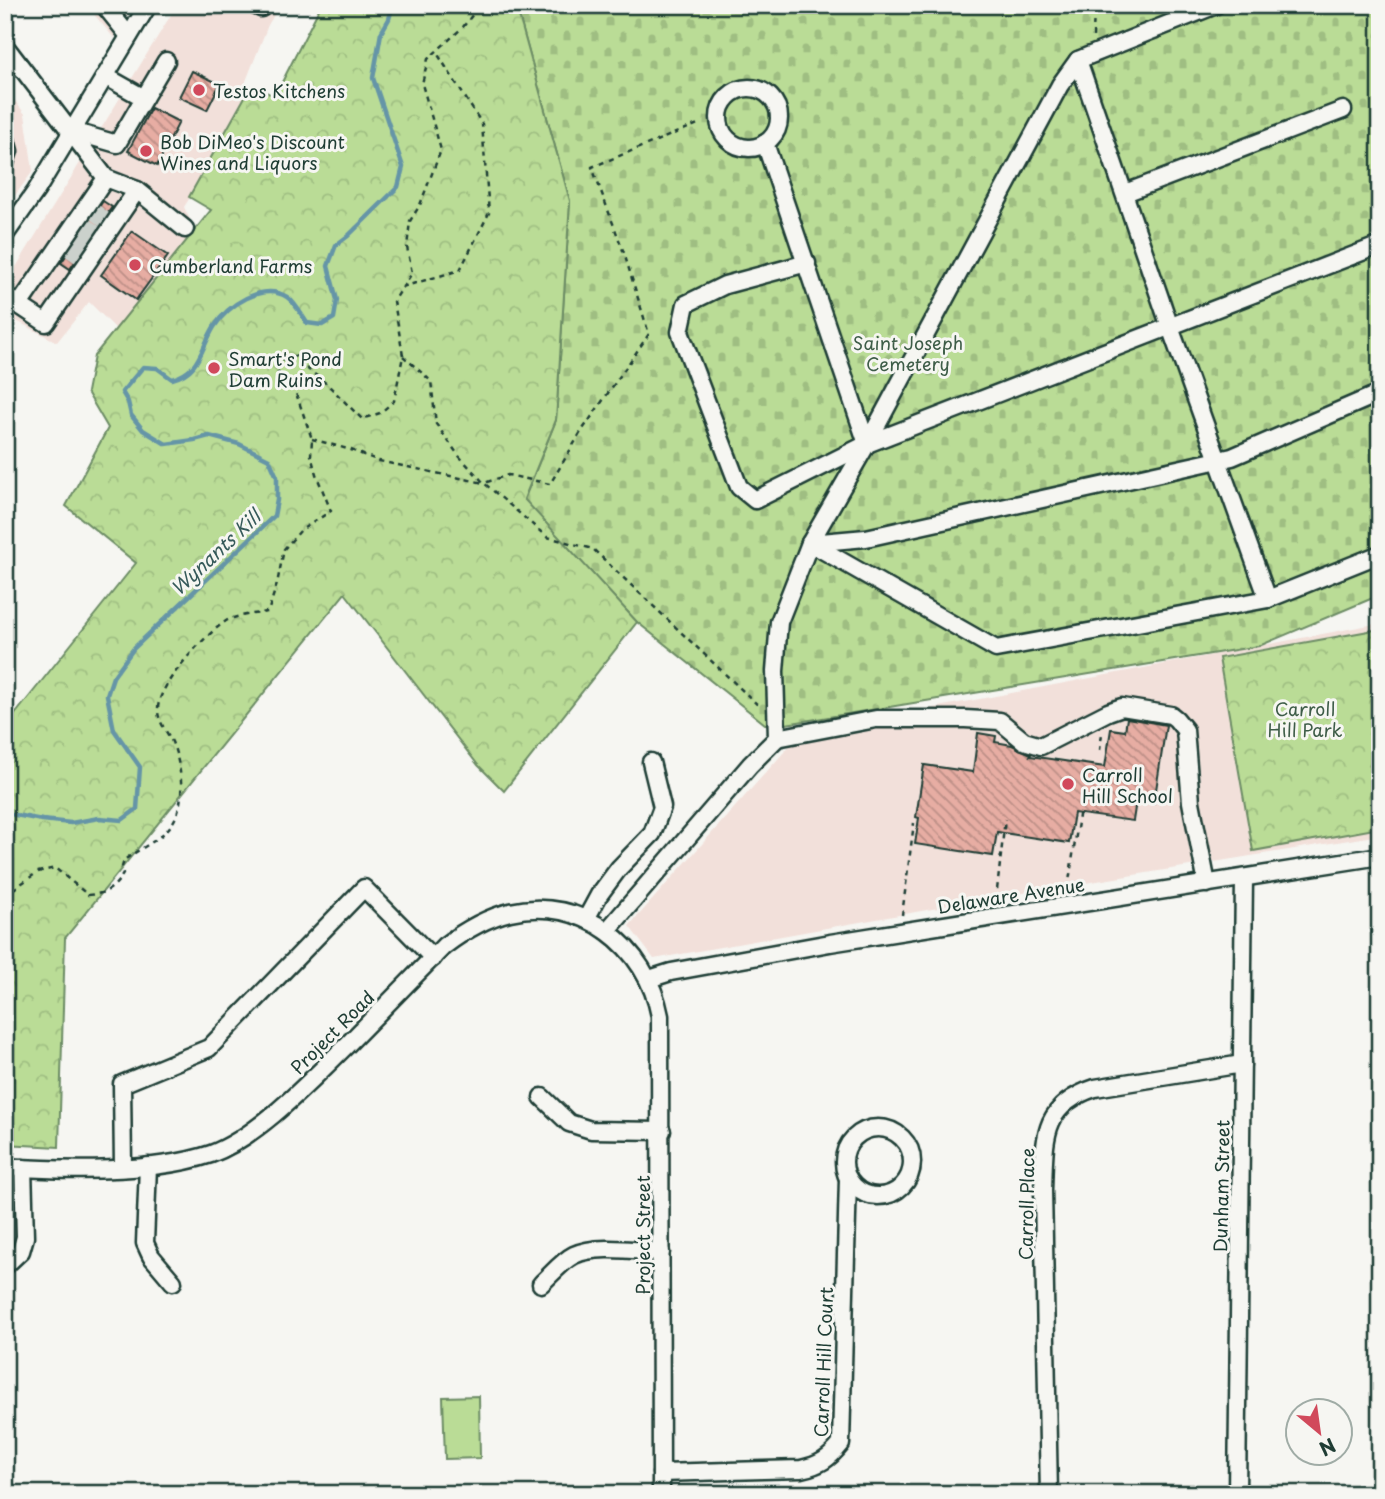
<svg xmlns="http://www.w3.org/2000/svg" width="1385" height="1499" font-family="'Playpen Sans',sans-serif">
<style>
.built{fill:#f2e0da}
.cemetery{fill:url(#cemetery-stones);stroke:#6c8c65;stroke-width:2}
.park{fill:url(#park-crowns);stroke:#6c8c65;stroke-width:2}
.garden{fill:#badc96;stroke:#6c8c65;stroke-width:2}
.lines{fill:none;stroke-linecap:round;stroke-linejoin:round}
.stream{stroke:#6595a7;stroke-width:4.5}
.building{fill:url(#building-back-hatch);stroke:#1f3d34;stroke-width:2}
.minor-tunnel{stroke:#cbd1cc;stroke-width:16;stroke-dasharray:16 8;stroke-linecap:butt}
.minor-casing{stroke:#1f3d34;stroke-width:21}
.path{stroke:#1f3d34;stroke-width:2.5;stroke-dasharray:5 5;stroke-linecap:butt}
.minor{stroke:#f6f6f2;stroke-width:16}
.poi-dot{fill:#d1495b;stroke:#f6f6f2;stroke-width:2.5}
.labels{text-anchor:middle;dominant-baseline:central;stroke-width:6;stroke-linejoin:round;paint-order:stroke}
.poi-label{font-size:18px;fill:#1f3d34;stroke:#f6f6f2;text-anchor:start}
.park-label{font-size:18px;fill:#3e5d48;stroke:#f6f6f2}
.street-label{font-size:18px;fill:#1f3d34;stroke:#f6f6f2}
.water-label{font-size:19px;font-style:italic;fill:#365a5a;stroke:#f6f6f2}
</style>
<defs>
<pattern id="cemetery-stones" width="16" height="16" patternUnits="userSpaceOnUse" patternTransform="scale(1.75)"><rect width="16" height="16" fill="#badc96"/><path d="M2 7V4a2 2 0 0 1 4 0v3zM10 15v-3a2 2 0 0 1 4 0v3z" fill="#9fbe82"/></pattern>
<pattern id="park-crowns" width="20" height="18" patternUnits="userSpaceOnUse" patternTransform="scale(1.75)"><rect width="20" height="18" fill="#badc96"/><path d="M2 6a3 3 0 1 1 6 0M12 15a3 3 0 1 1 6 0" fill="none" stroke="#9fbe82"/></pattern>
<pattern id="building-back-hatch" width="6" height="6" patternUnits="userSpaceOnUse" patternTransform="scale(1.75)"><rect width="6" height="6" fill="#e7ada3"/><path d="M-1 5l2 2M0 0l6 6M5-1l2 2" fill="none" stroke="#bb8e86"/></pattern>
</defs>
<rect width="100%" height="100%" fill="#f6f6f2"/>
<filter id="ink" filterUnits="userSpaceOnUse"><feTurbulence type="fractalNoise" baseFrequency=".0143" numOctaves="2"/><feDisplacementMap in="SourceGraphic" scale="14" xChannelSelector="R" yChannelSelector="G"/><feConvolveMatrix kernelMatrix="1 2 1 2 8 2 1 2 1" color-interpolation-filters="sRGB"/></filter>
<g filter="url(#ink)">
<!-- built -->
<g class="built">
<polygon points="86,5 134,5 114,38"/>
<polygon points="177,5 280,5 268,25 246,81 246,109 184,207 195,230 142,314 116,329 89,302 57,342 5,315 5,285"/>
<polygon points="5,88 25,114 33,171 5,209"/>
<polygon points="1380,623 1380,835 1005,896 654,959 629,926 801,733"/>
</g>
<!-- cemetery -->
<polygon class="cemetery" points="516,5 1380,5 1380,595 1259,646 786,724 765,724 637,622 524,500 556,420 570,201"/>
<!-- park -->
<g class="park">
<polygon points="321,5 516,5 570,201 556,420 524,499 637,622 504,791 478,765 345,593 65,938 59,1147 5,1144 5,727 136,563 66,506 108,428 87,392 94,356 211,210 189,197 251,86 275,96"/>
<polygon points="1380,629 1380,828 1253,851 1219,658"/>
</g>
<!-- garden -->
<polygon class="garden" points="479,1396 480,1458 445,1459 443,1397"/>
<g class="lines">
<!-- stream -->
<path class="stream" d="M5,813L42,820L71,823L99,818L122,820L137,809L140,767L114,730L107,695L113,677L134,648L274,516L277,500V477L269,459L239,444L209,436L194,440L166,444L143,430L131,415L128,402L122,392L143,367L157,368L172,379C200,372 200,350 214,327C228,305 262,282 287,297C295,302 302,316 307,323L322,325L334,318L337,300L328,266L336,245L348,236L398,187L403,167L373,78L381,33L389,19L393,5"/>
</g>
<!-- building -->
<g class="building">
<polygon points="192,71 220,84 207,110 179,97"/>
<polygon points="151,108 179,122 157,166 128,151"/>
<polygon points="103,201 112,207 70,269 61,263"/>
<polygon points="132,231 168,256 136,300 101,275"/>
<polygon points="1127,718 1166,725 1154,803 1136,801 1133,821 1074,813 1069,843 997,832 993,856 915,844 919,818 916,817 924,765 973,772 978,733 996,736 995,742 1012,745 1031,754 1030,756 1105,767 1111,729 1125,731"/>
</g>
<g class="lines">
<!-- minor-tunnel -->
<g class="minor-tunnel">
<polyline points="93,211 105,220"/>
<polyline points="83,225 96,233"/>
<polyline points="75,237 88,246"/>
<polyline points="68,248 81,257"/>
</g>
<defs>
<g id="minor">
<polyline points="104,5 129,36"/>
<polyline points="254,5 261,8 262,5"/>
<polyline points="1216,5 1078,60 1170,327 1268,599"/>
<polyline points="5,46 106,178 137,190 185,229"/>
<circle cx="749" cy="118" r="30"/>
<polyline points="144,98 166,61"/>
<polyline points="72,131 117,144 144,98 105,76"/>
<polyline points="5,136 9,151 5,163"/>
<polyline points="765,143 867,444 1060,85 1078,60"/>
<polyline points="1125,193 1343,110"/>
<polyline points="5,235 36,191 148,5"/>
<polyline points="807,263 725,285 686,304 680,332 739,487 755,500 867,444"/>
<polyline points="5,296 46,323 137,190"/>
<polyline points="19,305 106,178"/>
<polyline points="810,543 996,649 1268,599 1380,554"/>
<polyline points="810,543 866,538 1232,457 1380,393"/>
<polyline points="777,738 775,671 779,622 810,543 867,444 1380,245"/>
<polyline points="586,919 599,895 619,868 652,834 662,807 651,762"/>
<polyline points="607,931 750,765 777,738 876,719 965,719 1000,721 1024,741 1041,746 1108,712 1122,707 1171,715 1176,719 1185,730 1191,802 1207,884"/>
<polyline points="649,979 671,972 830,943 1380,856"/>
<polyline points="542,1097 569,1123 591,1130 662,1131"/>
<circle cx="878" cy="1162" r="34"/>
<polyline points="148,1166 145,1243 151,1256 173,1282"/>
<path d="M5,1167C64,1171 155,1173 211,1154C258,1137 311,1080 347,1045C379,1012 412,979 444,946C464,931 485,918 510,912C582,895 647,946 660,1016L661,1494"/>
<polyline points="123,1167 122,1084 209,1048 364,888 433,958"/>
<polyline points="5,1266 21,1251 25,1237 23,1168"/>
<path d="M541,1284C551,1275 562,1261 574,1255C596,1244 637,1251 661,1252"/>
<path d="M661,1473L801,1469C820,1465 829,1459 841,1444L848,1178"/>
<path d="M1049,1494L1043,1190C1045,1140 1040,1106 1095,1088L1242,1064"/>
<polyline points="1237,1494 1244,878"/>
</g>
</defs>
<!-- minor casing -->
<use href="#minor" class="minor-casing"/>
<!-- path -->
<g class="path">
<polyline points="1093,37 1094,5"/>
<polyline points="402,287 460,270 489,213 482,124 437,53"/>
<polyline points="403,356 431,381 436,424 459,456 484,483 508,475 550,484 581,432 649,334 624,253 592,167 698,124"/>
<polyline points="312,439 351,450 379,461 484,483 547,537 593,549 761,708"/>
<polyline points="1100,750 1102,733"/>
<polyline points="1068,888 1080,809"/>
<path d="M5,895L38,872L55,868L88,895C105,894 114,889 123,874L122,867L124,860C138,850 157,841 168,829C188,807 182,767 172,742C167,731 157,721 158,708C159,683 206,634 226,621C237,615 255,614 268,612L277,584L284,549L301,530L331,511L316,474L311,455L312,439L298,399L292,383L277,372L278,362L295,356L305,367L327,384L362,419L380,413L394,401L403,356L394,301L412,273L407,247L410,221L420,205L441,150L422,84L428,59L463,27L480,5"/>
<polyline points="996,899 1005,819"/>
<polyline points="902,915 914,823"/>
</g>
<!-- minor -->
<use href="#minor" class="minor"/>
</g>
</g>
<!-- markers -->
<g class="poi-dot">
<circle cx="199" cy="90" r="7"/>
<circle cx="146" cy="151" r="7"/>
<circle cx="135" cy="265" r="7"/>
<circle cx="214" cy="368" r="7"/>
<circle cx="1068" cy="784" r="7"/>
</g>
<g class="labels">
<!-- poi labels -->
<g class="poi-label">
<text x="213" y="90">Testos Kitchens</text>
<text x="160" y="141">Bob DiMeo's Discount<tspan x="160" dy="21">Wines and Liquors</tspan></text>
<text x="149" y="265">Cumberland Farms</text>
<text x="228" y="358">Smart's Pond<tspan x="228" dy="21">Dam Ruins</tspan></text>
<text x="1082" y="774">Carroll<tspan x="1082" dy="21">Hill School</tspan></text>
</g>
<!-- park labels -->
<g class="park-label">
<text x="908" y="342">Saint Joseph<tspan x="908" dy="21">Cemetery</tspan></text>
<text x="1305" y="708">Carroll<tspan x="1305" dy="21">Hill Park</tspan></text>
</g>
<!-- street labels -->
<g class="street-label">
<text transform="translate(1011 895) rotate(-9)">Delaware Avenue</text>
<text transform="translate(332 1032) rotate(-45)">Project Road</text>
<text transform="translate(1221 1186) rotate(-89)">Dunham Street</text>
<text transform="translate(1026 1204) rotate(-89)">Carroll Place</text>
<text transform="translate(642 1235) rotate(-90)">Project Street</text>
<text transform="translate(823 1362) rotate(-88)">Carroll Hill Court</text>
</g>
<!-- water labels -->
<g class="water-label">
<text transform="translate(215 552) rotate(-43)">Wynants Kill</text>
</g>
</g>
<!-- margin -->
<rect width="1385" height="1499" fill="none" stroke="#f6f6f2" stroke-width="28"/>
<rect x="14" y="14" width="1357" height="1471" fill="none" stroke="#1f3d34" stroke-width="2.5" filter="url(#ink)"/>
<!-- north arrow -->
<g transform="translate(1319 1432) rotate(151)"><circle r="33" fill="#f6f6f2" stroke="#a0aca6" stroke-width="2"/>
<path d="M0-5L12 26L0 18L-12 26Z" fill="#d1495b"/>
<text y="-10" font-size="19" font-weight="bold" text-anchor="middle" fill="#1f3d34">N</text>
</g>
</svg>
